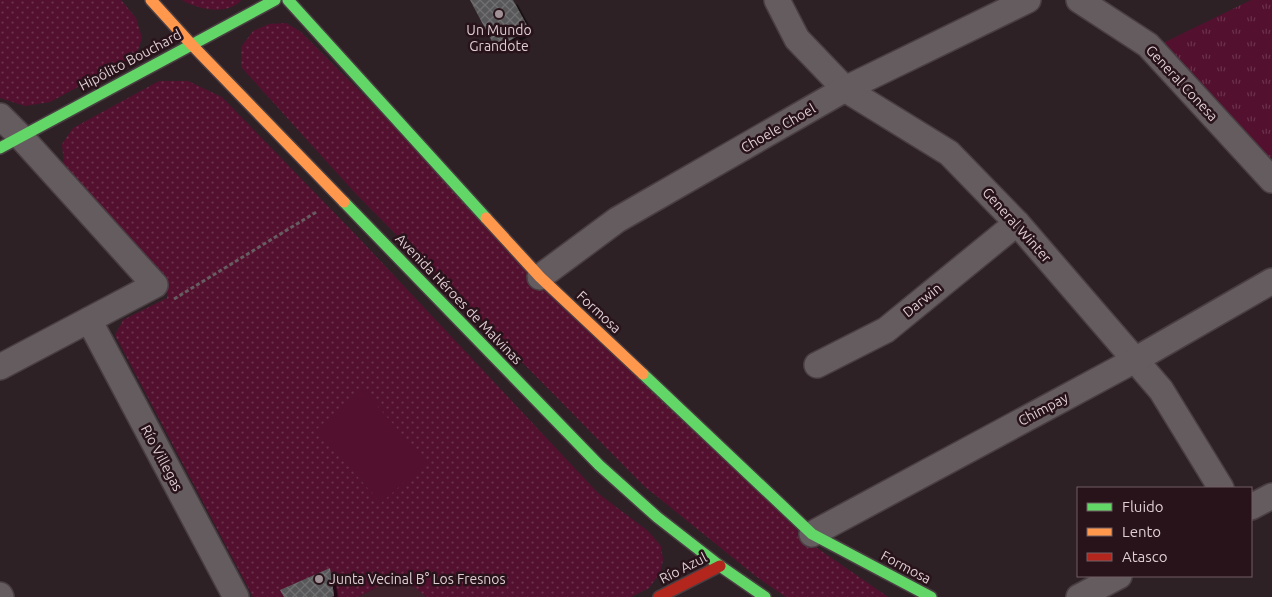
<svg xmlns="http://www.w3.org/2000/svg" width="1272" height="597" font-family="Ubuntu,sans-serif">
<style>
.built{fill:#3d212b}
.grass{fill:url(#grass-dots)}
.park{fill:url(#park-tufts)}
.pitch{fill:#53102f}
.building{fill:url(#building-cross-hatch);filter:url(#shadow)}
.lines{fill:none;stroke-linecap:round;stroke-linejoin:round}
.street-casing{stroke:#493e42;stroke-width:28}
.fast-casing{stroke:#493e42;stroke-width:14}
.slow-casing{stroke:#493e42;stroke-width:14}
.jam-casing{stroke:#493e42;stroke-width:14}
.path{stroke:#665d60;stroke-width:3;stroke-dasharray:4 2.5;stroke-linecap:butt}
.street{stroke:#655c5f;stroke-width:25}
.fast{stroke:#63d668;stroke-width:11}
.slow{stroke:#ff974d;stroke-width:11}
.jam{stroke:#b3261e;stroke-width:11}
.poi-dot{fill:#a09196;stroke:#28131a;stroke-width:2}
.labels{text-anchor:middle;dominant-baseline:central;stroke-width:5;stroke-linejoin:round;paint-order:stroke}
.poi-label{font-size:14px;fill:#deced3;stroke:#28131a}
.street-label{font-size:14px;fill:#deced3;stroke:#28131a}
</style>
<defs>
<pattern id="grass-dots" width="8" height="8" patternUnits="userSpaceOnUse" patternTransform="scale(1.25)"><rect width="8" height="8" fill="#53102f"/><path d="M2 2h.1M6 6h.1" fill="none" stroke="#6b324c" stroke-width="1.8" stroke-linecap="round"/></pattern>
<pattern id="park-tufts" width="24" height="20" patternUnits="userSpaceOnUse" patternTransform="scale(1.25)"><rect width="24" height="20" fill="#53102f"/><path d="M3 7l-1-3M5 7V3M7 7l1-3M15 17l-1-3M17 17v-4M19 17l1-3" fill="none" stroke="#6b324c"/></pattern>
<pattern id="building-cross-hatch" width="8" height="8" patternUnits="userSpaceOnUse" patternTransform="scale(1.25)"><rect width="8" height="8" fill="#59595a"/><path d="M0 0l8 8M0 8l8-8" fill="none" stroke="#707071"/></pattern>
<filter id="shadow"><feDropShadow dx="4.5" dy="4.5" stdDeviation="0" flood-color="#0009"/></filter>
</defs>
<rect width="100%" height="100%" fill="#2e2125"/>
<!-- built -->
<polygon class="built" points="401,575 426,597 358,597"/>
<!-- grass -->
<g class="grass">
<polygon points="0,0 121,0 136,18 142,38 136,56 50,102 25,106 0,98"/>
<path d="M182,0H241C235,9 218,11 208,9C200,8 192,5 185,2Z"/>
<polygon points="286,23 300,31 810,543 888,597 786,597 758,578 644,486 355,193 241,67 241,47 253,31 269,24"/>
<polygon points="159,81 188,81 222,97 357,236 599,494 648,531 661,546 663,560 660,573 649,588 631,597 426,597 401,575 358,597 253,597 115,335 123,320 167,298 168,279 64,166 62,144 73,128"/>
</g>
<!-- park -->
<polygon class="park" points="1251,0 1272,0 1272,170 1159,45"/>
<!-- pitch -->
<polygon class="pitch" points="362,389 427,462 381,503 316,430"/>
<!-- building -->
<g class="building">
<polygon points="470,0 513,0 529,29 496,49"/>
<polygon points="330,568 334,596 331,597 284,597 280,590"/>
</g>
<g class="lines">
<defs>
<g id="street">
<polyline points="777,0 797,39 845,89 949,153 1017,223 1161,390 1221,488"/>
<polyline points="1079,0 1148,45 1272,180"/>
<polyline points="0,116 21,137 155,285 0,367"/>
<polyline points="540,277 617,220 845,89 1028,0"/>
<polyline points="89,320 236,597"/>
<polyline points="817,365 886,330 1017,223"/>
<polyline points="1251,507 1272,496"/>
<polyline points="812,534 1135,360 1272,281"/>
<polyline points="0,595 1,597"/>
<polyline points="1079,597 1119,576"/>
</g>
<g id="fast">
<polyline points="288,0 486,218"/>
<polyline points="0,148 275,0"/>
<polyline points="344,202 599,465 657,517 720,566 765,597"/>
<polyline points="643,374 812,534 931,597"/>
</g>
<g id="slow">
<polyline points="151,0 191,44 344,202"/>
<polyline points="486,218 540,277 643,374"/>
</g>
<polyline id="jam" points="659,597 720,566"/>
</defs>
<!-- street casing -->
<use href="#street" class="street-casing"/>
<!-- fast casing -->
<use href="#fast" class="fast-casing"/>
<!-- slow casing -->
<use href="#slow" class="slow-casing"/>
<!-- jam casing -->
<use href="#jam" class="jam-casing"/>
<!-- path -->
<polyline class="path" points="174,299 318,211"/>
<!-- street -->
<use href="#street" class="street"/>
<!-- fast -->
<use href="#fast" class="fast"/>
<!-- slow -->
<use href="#slow" class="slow"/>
<!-- jam -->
<use href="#jam" class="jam"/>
</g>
<!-- markers -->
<g class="poi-dot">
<circle cx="499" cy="14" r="5"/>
<circle cx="319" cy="579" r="5"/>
</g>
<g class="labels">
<!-- poi labels -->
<g class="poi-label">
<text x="499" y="30">Un Mundo<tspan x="499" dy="16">Grandote</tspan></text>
<text x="329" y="579" text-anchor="start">Junta Vecinal B° Los Fresnos</text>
</g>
<!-- street labels -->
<g class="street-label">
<text transform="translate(130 60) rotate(-28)">Hipólito Bouchard</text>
<text transform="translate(1182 83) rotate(47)">General Conesa</text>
<text transform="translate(778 128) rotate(-30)">Choele Choel</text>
<text transform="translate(1017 225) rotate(48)">General Winter</text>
<text transform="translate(459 299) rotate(46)">Avenida Héroes de Malvinas</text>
<text transform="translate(922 300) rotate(-39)">Darwin</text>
<text transform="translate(599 312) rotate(43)">Formosa</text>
<text transform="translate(1043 409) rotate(-28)">Chimpay</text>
<text transform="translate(162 458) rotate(62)">Río Villegas</text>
<text transform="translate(906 567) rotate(28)">Formosa</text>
<text transform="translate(683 568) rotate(-27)">Río Azul</text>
</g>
</g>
<!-- legend -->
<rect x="1077" y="487" width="175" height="90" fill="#28131a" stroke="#715e64"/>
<rect x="1087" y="503" width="25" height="8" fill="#63d668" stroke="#715e64"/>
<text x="1122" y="512" font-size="15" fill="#deced3">Fluido</text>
<rect x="1087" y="528" width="25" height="8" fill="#ff974d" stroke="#715e64"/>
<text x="1122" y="537" font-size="15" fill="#deced3">Lento</text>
<rect x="1087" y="553" width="25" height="8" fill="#b3261e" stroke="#715e64"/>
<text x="1122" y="562" font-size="15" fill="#deced3">Atasco</text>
</svg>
